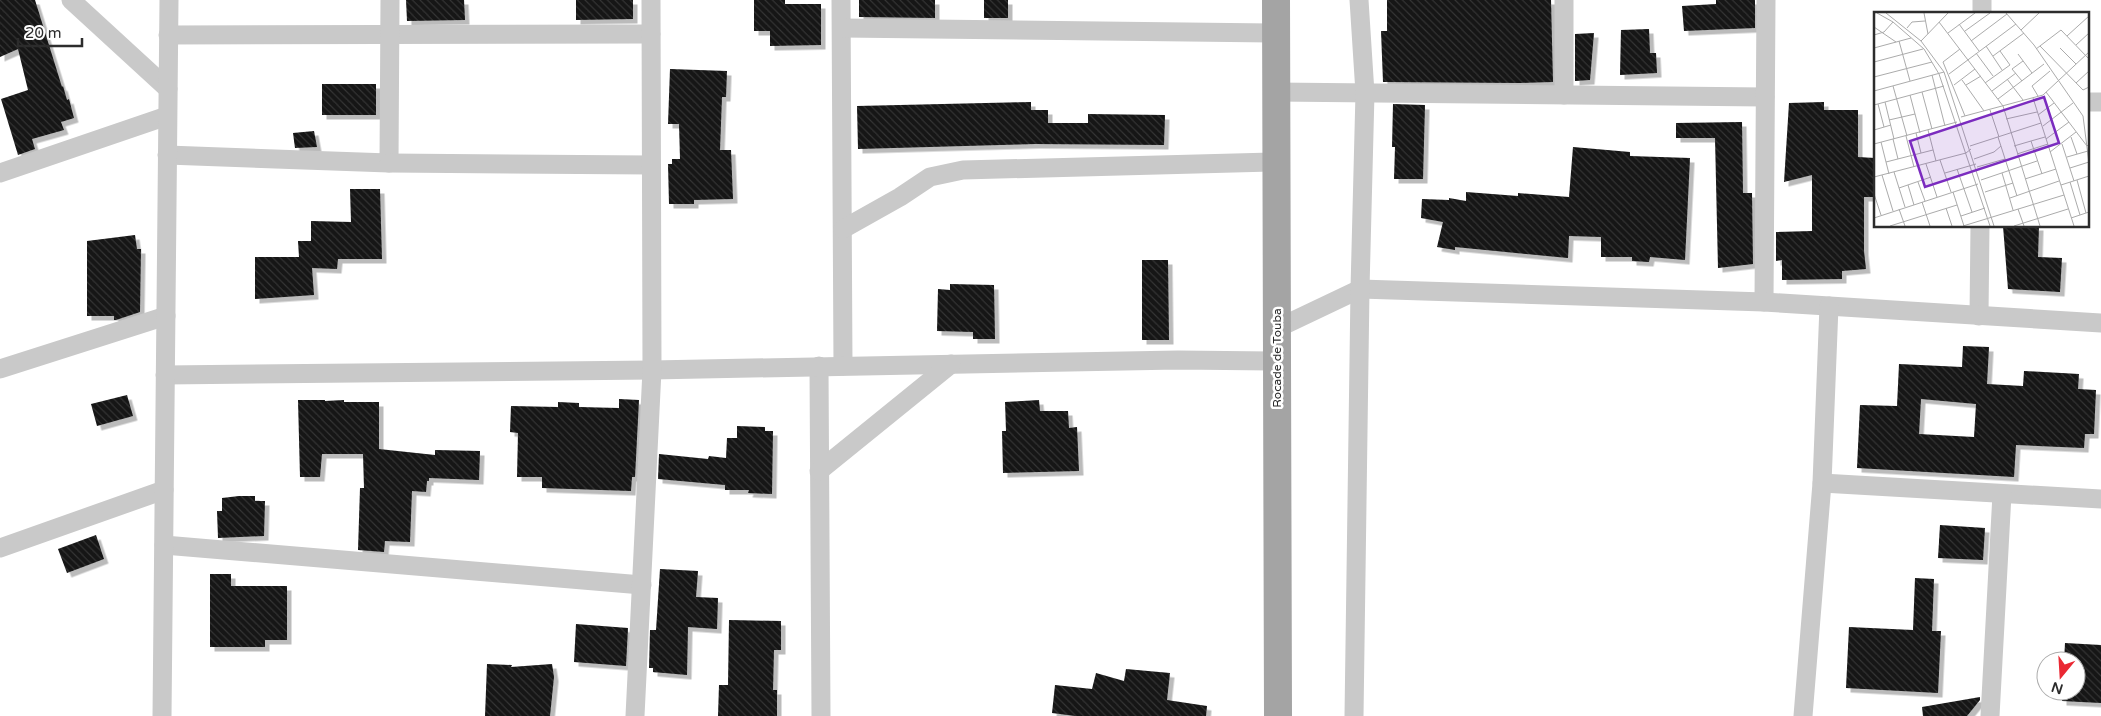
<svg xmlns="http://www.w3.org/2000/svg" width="2101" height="716" font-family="'Varela Round',sans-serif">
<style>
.building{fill:url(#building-back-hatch);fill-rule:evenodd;filter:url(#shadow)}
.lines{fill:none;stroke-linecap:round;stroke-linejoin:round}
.street{stroke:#c9c9c9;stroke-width:19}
.primary{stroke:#a4a4a4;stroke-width:28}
.labels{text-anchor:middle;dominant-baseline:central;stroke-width:5;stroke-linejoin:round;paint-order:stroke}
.street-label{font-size:12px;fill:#2c2c2c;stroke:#fff}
.inset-road{fill:none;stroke:#ababab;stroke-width:1}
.view{fill:#7b2cbf;fill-opacity:0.15;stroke:#7b2cbf;stroke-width:2.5}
.inset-edge{fill:none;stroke:#2c2c2c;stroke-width:2.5}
</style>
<defs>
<pattern id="building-back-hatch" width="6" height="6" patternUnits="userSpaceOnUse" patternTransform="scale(1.25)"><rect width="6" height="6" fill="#131313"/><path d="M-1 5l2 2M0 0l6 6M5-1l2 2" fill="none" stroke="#363636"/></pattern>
<filter id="shadow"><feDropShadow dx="4.5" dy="4.5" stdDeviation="0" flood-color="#0004"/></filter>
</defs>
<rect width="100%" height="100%" fill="#fff"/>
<!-- building -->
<g class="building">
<polygon points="0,0 35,0 62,87 63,86 67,100 69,99 74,118 61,122 64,130 32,139 35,149 18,155 1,99 28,90 18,49 0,57"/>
<polygon points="406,0 464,0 465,20 407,21"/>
<polygon points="576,0 633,0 633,19 576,20"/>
<polygon points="754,0 785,0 785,4 821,4 821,45 770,46 770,31 754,31"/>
<polygon points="859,0 935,0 935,18 859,17"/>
<rect x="984" y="0" width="24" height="18"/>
<polygon points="1387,0 1551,0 1553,82 1520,83 1383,82 1381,31 1387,31"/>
<polygon points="1716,0 1755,0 1755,28 1684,31 1682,6 1716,4"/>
<polygon points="1649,29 1650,53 1656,53 1657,73 1620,75 1621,30"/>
<polygon points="1594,33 1590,80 1575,81 1575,34"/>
<polygon points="670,69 727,71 726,97 722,97 720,150 731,150 733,199 694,200 694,204 669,204 668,164 672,164 672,159 680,159 679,124 668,124"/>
<rect x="322" y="84" width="54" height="31"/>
<polygon points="1031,102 1031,110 1048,110 1048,123 1088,123 1088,114 1165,115 1164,145 1035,144 858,149 857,106"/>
<polygon points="1824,102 1824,110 1858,110 1858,157 1875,158 1875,197 1864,197 1864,251 1866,269 1842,271 1842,279 1782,280 1782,260 1776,261 1776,232 1812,231 1812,175 1784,182 1789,103"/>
<polygon points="1393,104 1425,105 1423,179 1394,179 1395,147 1392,147"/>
<polygon points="1742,122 1743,193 1752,193 1753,264 1718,268 1715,138 1676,138 1676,123"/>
<polygon points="314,131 317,147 295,148 293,133"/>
<polygon points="1573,147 1630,152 1630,156 1690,158 1685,260 1650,257 1649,262 1632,261 1632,257 1601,257 1601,237 1569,236 1568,258 1455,247 1455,250 1437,247 1443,222 1421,218 1422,199 1449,200 1449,198 1466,201 1466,192 1518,196 1518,193 1569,197"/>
<polygon points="350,189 380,189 382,259 338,259 337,269 312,268 314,295 255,299 255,257 299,257 298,241 311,241 311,221 351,222"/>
<polygon points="2003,226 2039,226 2038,257 2062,258 2060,292 2008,289"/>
<polygon points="135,235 137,249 141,249 140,312 116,320 114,320 114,316 87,316 87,241"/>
<polygon points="1142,260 1168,260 1169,340 1142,340"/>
<polygon points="950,284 994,285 995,339 973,339 973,332 937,331 938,289 950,290"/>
<path d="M1963,346L1989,347L1987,384L2023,386L2024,371L2079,374L2078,389L2096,390L2094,434H2085L2084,448L2016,445L2014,477L1857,468L1860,405L1897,406L1899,364L1962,367ZM1921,399L1976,404L1974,437L1919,434Z"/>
<polygon points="127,395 133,416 97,426 91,404"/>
<polygon points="619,399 639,400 635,477 632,477 631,491 542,488 542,477 517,477 518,433 510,432 511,406 558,407 558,402 579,403 579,407 619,408"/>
<polygon points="298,400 325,400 325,401 344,400 344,402 379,402 379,449 435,455 435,450 480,451 479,480 429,478 429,481 427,481 426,492 412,491 410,542 385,541 384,552 358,550 360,488 364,488 363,454 322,454 320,477 300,477"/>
<polygon points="1039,400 1040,411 1068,411 1069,428 1077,427 1079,471 1003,473 1002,431 1006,431 1005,402"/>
<polygon points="737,426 765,427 765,431 773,431 772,494 748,493 749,490 725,490 725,485 658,479 659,454 708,459 709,456 726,458 727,438 737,438"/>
<polygon points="239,496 255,496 255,501 265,501 264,536 218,538 217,511 222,511 222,498"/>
<polygon points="1940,525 1985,528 1983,560 1938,558"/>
<polygon points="96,535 104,559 67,573 58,549"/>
<polygon points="660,569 698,571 696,597 718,598 717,629 688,627 687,675 653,672 653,668 649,668 650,630 656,630"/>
<polygon points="210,574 231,574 231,586 287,586 287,640 265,640 265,647 210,647"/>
<polygon points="1915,578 1934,579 1932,631 1941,631 1938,693 1846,688 1849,627 1913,630"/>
<polygon points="729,620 781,621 781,650 774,650 773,690 777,690 777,716 718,716 719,685 728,685"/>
<polygon points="576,624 628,628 626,666 574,662"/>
<polygon points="2065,643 2101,645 2101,703 2062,701 2062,691 2076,691 2076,661 2064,661"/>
<polygon points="487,664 512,665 511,667 552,664 554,677 550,716 485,716"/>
<polygon points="1126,669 1170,673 1167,700 1207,706 1206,716 1075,716 1052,713 1055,685 1092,689 1096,673 1124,681"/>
<polygon points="1980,697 1980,700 1967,716 1923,716 1922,707"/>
</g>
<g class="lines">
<!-- street -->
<g class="street">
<polyline points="71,0 168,89"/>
<polyline points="841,0 843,366"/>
<polyline points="1982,14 1982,0"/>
<polyline points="842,28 1275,33"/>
<polyline points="168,35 651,34"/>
<polyline points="1275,92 1765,97"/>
<polyline points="1564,95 1564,0"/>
<polyline points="2087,102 2101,102"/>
<polyline points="167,155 389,163 390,0"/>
<polyline points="389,163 651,165"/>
<polyline points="0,173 167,116"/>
<polyline points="843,229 900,197 930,177 963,170 1275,162"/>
<polyline points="1764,302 1766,0"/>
<polyline points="1979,316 1980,226"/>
<polyline points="1278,328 1360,289 1764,302 2101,323"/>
<polyline points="819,366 821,716"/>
<polyline points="0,369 166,316"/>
<polyline points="165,375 652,370 1178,360 1277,361"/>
<polyline points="819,471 951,364"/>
<polyline points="1822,483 2101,499"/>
<polyline points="164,545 642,585"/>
<polyline points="0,548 164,490"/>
<polyline points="162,716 169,0"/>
<polyline points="635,716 652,370 651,0"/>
<polyline points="1354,716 1360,289 1365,93 1359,0"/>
<polyline points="1803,716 1822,483 1829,306"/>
<polyline points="1990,716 2002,494"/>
</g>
<!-- primary -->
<polyline class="primary" points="1276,0 1278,716"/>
</g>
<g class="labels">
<!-- street labels -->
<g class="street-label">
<text transform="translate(1277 358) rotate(-90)">Rocade de Touba</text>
</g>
</g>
<!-- overview -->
<g transform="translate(1874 12)">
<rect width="215" height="215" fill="#fff"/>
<path class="inset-road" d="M3,1L19,10L50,37L65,62L116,214M12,1L47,29L70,60L120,214M50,1L54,22M132,1L160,33L209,104L215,151M65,10L129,94L166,214M85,12L105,39M0,15L22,30M33,16L38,10L51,9M147,18L165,1M91,19L116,1M74,21L101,1M0,23L10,20L19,10M193,24L215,4M25,29L36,69M47,29L74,1M97,29L133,2M202,33L215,21M112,34L128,58M166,34L209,78L215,75M0,36L37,26M186,36L202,52M162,37L187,18L215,47M102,41L119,64M144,42L158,61M119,44L150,21M0,50L49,37M69,50L91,104M69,50L86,37M75,62L142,12M58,63L71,114M0,65L58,50M133,67L149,88M88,68L110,99M148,69L138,57L149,49M111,71L136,53L126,39M202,71L215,59M80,73L101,57M92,73L107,64M19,74L33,124M0,79L70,60M118,79L142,61M48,80L58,117M172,80L213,134L215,132M36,83L46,121M164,84L158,74L176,59M159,86L200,214M124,87L170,52M11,90L20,127M4,92L10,115M0,93L70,74M116,98L125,125M164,103L180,91M87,105L169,83L215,40M132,107L163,100M15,108L41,102M169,114L199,91M0,118L17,113M54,118L62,149M42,121L47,141M32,124L40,155M124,125L143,184M197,125L203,142M19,127L24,147M172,127L195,110M7,130L15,162M0,132L83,110M188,132L200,169M96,134L167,111M140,134L157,129M176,140L202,120M143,142L174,132M193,145L214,139M100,147L120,140L127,134M66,148L77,180M12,150L59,138M52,152L63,185M103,155L131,147M196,156L215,150M83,157L98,200M20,160L31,195M71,161L102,152M128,161L139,198M168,162L157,129L171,125M8,163L19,199M0,165L92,141L97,137M151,167L182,157M107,168L163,149M203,168L212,201M44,170L51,189M196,170L206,203M34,173L40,193M187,173L215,164M25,176L57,165M79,180L90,214M111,180L139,171M0,182L7,203M136,186L185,169M48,190L56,214M72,196L78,214M25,197L31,214M144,197L150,214M87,204L111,196M0,206L104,172M197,206L215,200M16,214L83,193M89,214L190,183M140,214L194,197"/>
<path class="view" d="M170,85L185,131L51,175L36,129Z"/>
<rect width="215" height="215" class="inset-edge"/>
</g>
<!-- north arrow -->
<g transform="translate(2061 676) rotate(198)"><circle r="24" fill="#ffffff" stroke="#ababab"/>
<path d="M0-4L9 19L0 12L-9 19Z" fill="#ea2833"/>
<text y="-8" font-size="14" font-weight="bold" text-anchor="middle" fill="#2c2c2c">N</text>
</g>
<!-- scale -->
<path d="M18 38v8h64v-8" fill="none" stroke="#2c2c2c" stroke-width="2.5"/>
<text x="25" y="38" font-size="15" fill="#2c2c2c" stroke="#ffffff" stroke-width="4" paint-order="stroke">20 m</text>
</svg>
